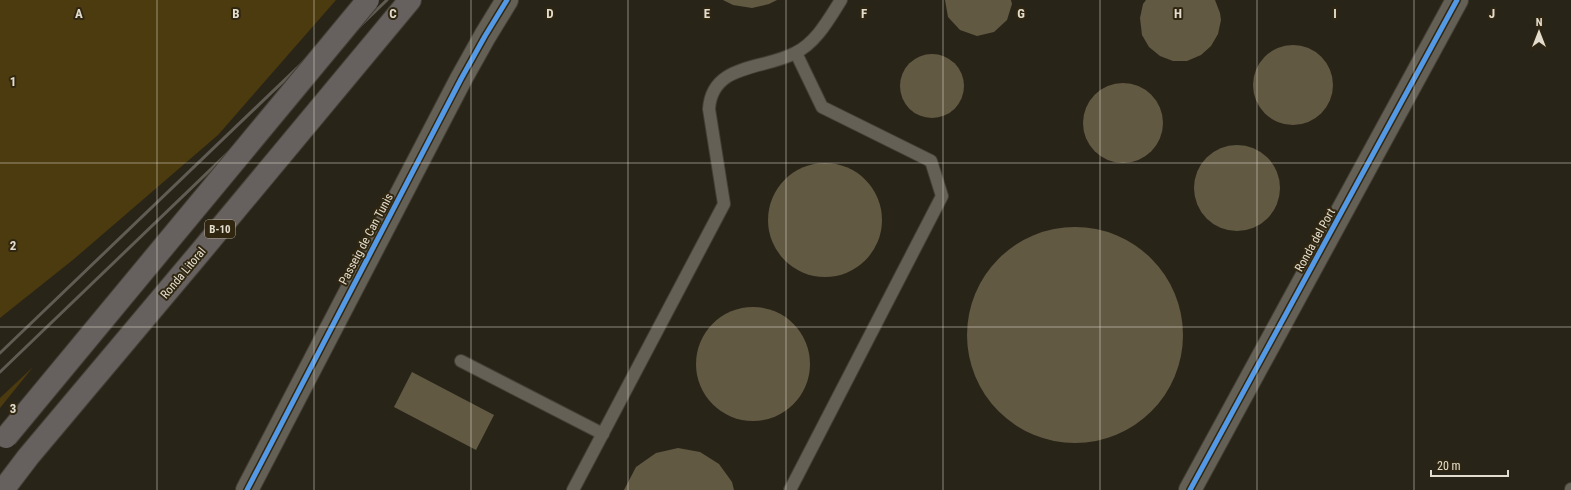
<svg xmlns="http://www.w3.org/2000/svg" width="1571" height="490" font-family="'Roboto Condensed',sans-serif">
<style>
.green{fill:#4c3b0f}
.building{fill:#625943}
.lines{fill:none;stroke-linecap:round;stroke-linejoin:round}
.service-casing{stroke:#443f35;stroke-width:14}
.minor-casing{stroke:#443f35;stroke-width:24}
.trunk-casing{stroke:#443f35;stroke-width:24}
.service{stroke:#646056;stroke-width:12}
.minor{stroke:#646056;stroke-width:22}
.trunk{stroke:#66615e;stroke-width:22}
.rail{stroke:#605c54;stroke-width:3}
.trunk-bridge-casing{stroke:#443f35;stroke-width:24;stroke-linecap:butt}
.trunk-bridge{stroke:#66615e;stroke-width:22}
.cycleway-casing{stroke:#312710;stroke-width:8}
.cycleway{stroke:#5399e6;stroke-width:5}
.grid{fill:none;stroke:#e3ddcf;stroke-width:1;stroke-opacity:0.55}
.labels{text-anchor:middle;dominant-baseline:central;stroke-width:4;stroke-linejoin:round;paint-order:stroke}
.shield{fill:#312710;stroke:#aea696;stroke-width:1}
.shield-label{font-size:11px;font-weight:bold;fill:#e3ddcf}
.street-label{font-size:12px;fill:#e3ddcf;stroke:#312710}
.grid-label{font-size:13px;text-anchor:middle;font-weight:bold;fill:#e3ddcf;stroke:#312710;stroke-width:4;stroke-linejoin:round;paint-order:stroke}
</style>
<rect width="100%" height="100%" fill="#292418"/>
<!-- green -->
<g class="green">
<polygon points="0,0 336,0 218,135 74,259 0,318"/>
<polygon points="33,367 0,408 0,398"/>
</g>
<!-- building -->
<g class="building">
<polygon points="723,0 777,0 769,4 752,8 733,5"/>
<polygon points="945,0 1011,0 1012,4 1007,20 994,32 977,36 960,30 948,17"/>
<polygon points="1146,0 1215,0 1220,13 1221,20 1218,34 1211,46 1201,55 1187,61 1173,61 1160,56 1149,47 1142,35 1140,18 1143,4"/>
<circle cx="1293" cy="85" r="40"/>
<circle cx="932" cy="86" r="32"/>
<circle cx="1123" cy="123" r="40"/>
<circle cx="1237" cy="188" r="43"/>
<circle cx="825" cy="220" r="57"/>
<circle cx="1075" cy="335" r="108"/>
<circle cx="753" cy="364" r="57"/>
<polygon points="412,372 494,415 476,450 394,407"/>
<polygon points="678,448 700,452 719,464 732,482 734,490 624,490 636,467 656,453"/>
</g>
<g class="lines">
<defs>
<g id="service">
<polyline points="461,361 603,434"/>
<path d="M573,490L724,204L709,109C712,63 763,70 795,53C816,43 829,19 841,0"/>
<polyline points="790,490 942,196 931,161 822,107 796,53"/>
<polyline points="1571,490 1571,489"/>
</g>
<g id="minor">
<polyline points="247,490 461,79 485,36 507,0"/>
<polyline points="1190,490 1457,0"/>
</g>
<polyline id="trunk" points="3,490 28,457 197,256 410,0"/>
</defs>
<!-- service casing -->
<use href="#service" class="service-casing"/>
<!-- minor casing -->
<use href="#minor" class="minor-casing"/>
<!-- trunk casing -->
<use href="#trunk" class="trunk-casing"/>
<!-- service -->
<use href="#service" class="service"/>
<!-- minor -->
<use href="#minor" class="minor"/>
<!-- trunk -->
<use href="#trunk" class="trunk"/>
<!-- rail -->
<g class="rail">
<polyline points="0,353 368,0"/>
<polyline points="0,372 387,0"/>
</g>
<defs>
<polyline id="trunk-bridge" points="6,437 368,0"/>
</defs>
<!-- trunk-bridge casing -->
<use href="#trunk-bridge" class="trunk-bridge-casing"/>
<!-- trunk-bridge -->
<use href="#trunk-bridge" class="trunk-bridge"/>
<defs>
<g id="cycleway">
<polyline points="247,490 461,79 485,36 507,0"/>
<polyline points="1190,490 1457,0"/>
</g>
</defs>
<!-- cycleway casing -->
<use href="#cycleway" class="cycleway-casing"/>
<!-- cycleway -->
<use href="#cycleway" class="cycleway"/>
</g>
<!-- grid -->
<path class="grid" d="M157,0V490M314,0V490M471,0V490M628,0V490M786,0V490M943,0V490M1100,0V490M1257,0V490M1414,0V490M0,163H1571M0,327H1571"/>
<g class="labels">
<!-- shield labels -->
<rect class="shield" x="205" y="220" width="30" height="18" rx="3"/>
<g class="shield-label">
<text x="220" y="229">B-10</text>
</g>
<!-- street labels -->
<g class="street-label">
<text transform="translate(366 239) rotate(-62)">Passeig de Can Tunis</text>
<text transform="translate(1315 240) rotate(-61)">Ronda del Port</text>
<text transform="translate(183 273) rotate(-50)">Ronda Litoral</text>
</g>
</g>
<g class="grid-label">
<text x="79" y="18">A</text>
<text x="236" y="18">B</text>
<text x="393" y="18">C</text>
<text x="550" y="18">D</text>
<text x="707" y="18">E</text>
<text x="864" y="18">F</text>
<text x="1021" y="18">G</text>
<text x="1178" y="18">H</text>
<text x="1335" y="18">I</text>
<text x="1492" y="18">J</text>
<text x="13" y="86">1</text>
<text x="13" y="250">2</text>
<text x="13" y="413">3</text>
</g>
<!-- north arrow -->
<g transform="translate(1539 32)" stroke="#312710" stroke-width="3" paint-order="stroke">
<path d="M0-3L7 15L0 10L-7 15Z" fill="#e3ddcf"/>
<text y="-6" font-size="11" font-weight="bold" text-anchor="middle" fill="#e3ddcf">N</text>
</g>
<!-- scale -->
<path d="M1431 470v6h77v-6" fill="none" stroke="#e3ddcf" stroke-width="2"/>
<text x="1437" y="470" font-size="12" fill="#e3ddcf" stroke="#312710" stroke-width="3" paint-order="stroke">20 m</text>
</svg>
